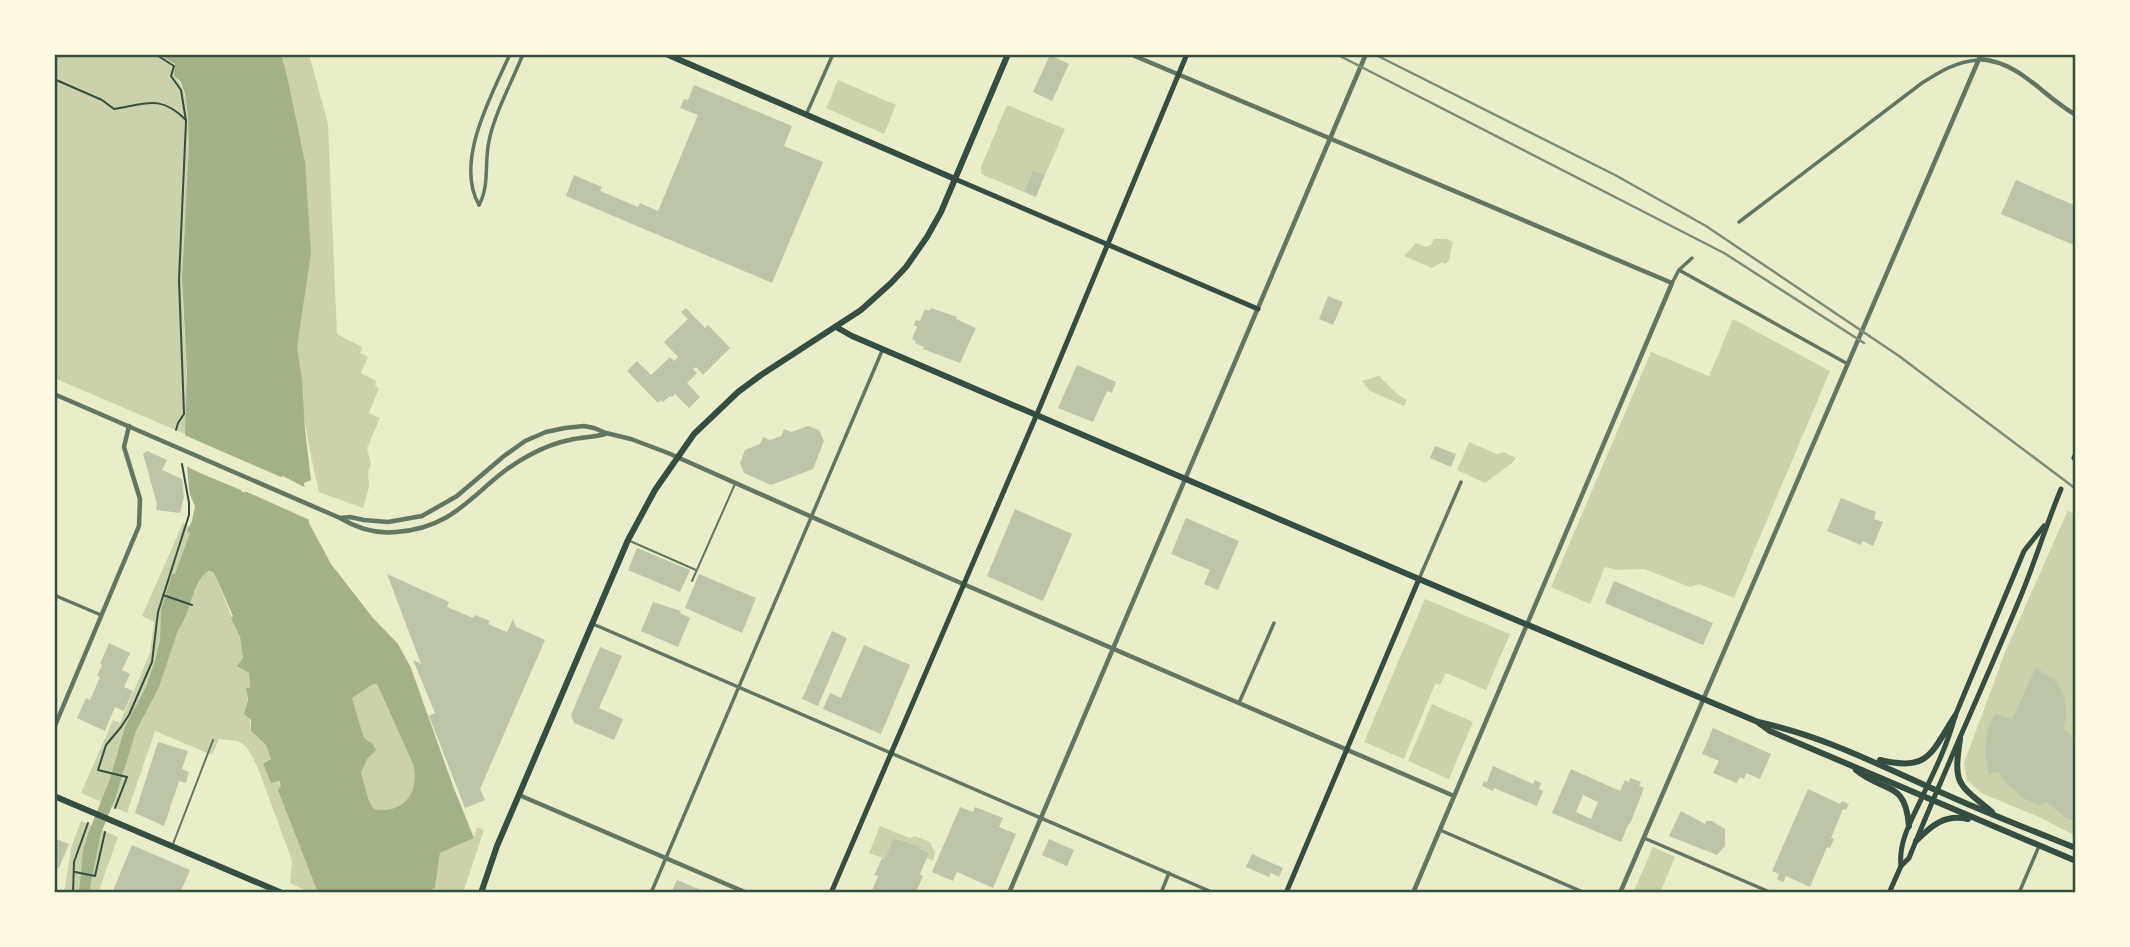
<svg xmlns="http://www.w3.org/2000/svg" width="2130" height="947" font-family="'Work Sans',sans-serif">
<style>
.green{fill:#cad2ad}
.water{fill:#a3b18a;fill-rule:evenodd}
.pier{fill:#e9edc9}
.building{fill:#bcc5a7;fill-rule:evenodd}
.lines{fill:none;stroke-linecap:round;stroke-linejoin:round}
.path{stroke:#344e41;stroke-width:2}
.service{stroke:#617663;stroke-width:2}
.minor{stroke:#617663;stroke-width:3.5}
.tertiary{stroke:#617663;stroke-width:4.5}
.secondary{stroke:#344e41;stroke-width:5}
.primary{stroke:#344e41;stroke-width:6}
.rail{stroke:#7c8e77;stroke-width:2.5}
.neatline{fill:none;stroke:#344e41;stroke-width:2.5}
</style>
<rect width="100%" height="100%" fill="#e9edc9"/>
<!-- green -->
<g class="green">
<path d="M54,54H159L175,64L174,76C185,86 186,100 188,115C194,167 183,222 182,274C182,328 191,381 185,434L54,378Z"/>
<path d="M277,54H309L328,124L337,334L362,347L360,353L368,357L361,373L376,381L375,386L379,388L369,413L380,418L367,448L371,464L368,472L369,487L363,508L319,492C285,350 285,199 277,54Z"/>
<polygon points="838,80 896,105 884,134 826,108"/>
<polygon points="1007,105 1065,129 1045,175 1033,170 1024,192 981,174 981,167"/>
<polygon points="1434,239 1446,239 1453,242 1449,261 1445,264 1442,262 1432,268 1404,256 1416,243 1426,247 1431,245"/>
<polygon points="1733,319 1830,371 1734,598 1699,584 1690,587 1644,569 1618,570 1605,567 1590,604 1551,587 1651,352 1709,376"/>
<polygon points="1379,376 1397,394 1407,400 1404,406 1370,391 1362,381"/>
<polygon points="1469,442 1497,454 1504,452 1516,458 1512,463 1485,483 1457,470"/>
<polygon points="2068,510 2076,516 2076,836 2039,817 1981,793 1967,780 1964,763 2006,650"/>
<polygon points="183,523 189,526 187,531 190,532 206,571 214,573 240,637 244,658 249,673 250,688 246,689 251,731 266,745 271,759 263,762 281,786 279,790 318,893 311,893 290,883 292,861 258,768 248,749 243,744 237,741 219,739 212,755 155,731 127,813 81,793 113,720 120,723 150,653 154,622 142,616"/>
<polygon points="1425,599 1510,634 1486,690 1446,673 1440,685 1435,684 1404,759 1364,742"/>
<path d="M373,684H377L413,764C420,792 404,814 374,809L369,801L360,773L373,744L364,738L352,698Z"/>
<polygon points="1432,704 1473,722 1449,779 1408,761"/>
<polygon points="81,821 118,837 98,893 64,893 71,848"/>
<polygon points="880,826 910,838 915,836 930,842 935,853 933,861 927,858 920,847 895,838 885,859 869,853"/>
<polygon points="477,827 484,830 463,893 423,893 435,888 440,853 474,838"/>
<polygon points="1653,847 1675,857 1660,893 1633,893"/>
</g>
<!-- water -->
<path class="water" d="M159,54H281L287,76L305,162L311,253L297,347L302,380L305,430L311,480L304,483L309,523L331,564L373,618L398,644L411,668L453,786L474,838L440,853L435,888L423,893H318L278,790L281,786L279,781L271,783L263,763L271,759L266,745L251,731V720L244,714L248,700L246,688H250L249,673L237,666L243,658L240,637L231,618L233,616L214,573L209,571C192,579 191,614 178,630L159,687L136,731L115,799L101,833L89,893H79L83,851L88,834L110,779L125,727L146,687L156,658L160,640L161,610L172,574H175L190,533L187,531L192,521L195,506L190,495L188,479L185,434L187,374L182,278L189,146L188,116L185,94L181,82L174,76L175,64ZM373,684H377L413,764C420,792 404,814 374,809L369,801L361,773L367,759L376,750L373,744L364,738L352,698Z"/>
<!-- pier -->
<polygon class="pier" points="182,434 281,477 283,476 308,489 312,521 247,492 242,492 241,490 200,473 184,465"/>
<!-- building -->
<g class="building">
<polygon points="1050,55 1069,64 1052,101 1033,92"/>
<polygon points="694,85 792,126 784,146 823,162 772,283 566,196 574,175 602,187 600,191 638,207 640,203 658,211 698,115 680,108 684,99 688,100"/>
<polygon points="1033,170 1045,175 1036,197 1024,192"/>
<polygon points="2016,180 2076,206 2076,246 2001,214"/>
<polygon points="1328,296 1343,302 1333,325 1319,319"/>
<polygon points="686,308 705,328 708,325 730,348 703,375 696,367 693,369 697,373 687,383 700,397 689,408 675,394 672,397 670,396 663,402 661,400 658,403 627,371 637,361 651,375 670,357 674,361 678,357 664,342 688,319 681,312"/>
<polygon points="931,308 957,317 956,319 976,328 960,363 923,349 924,347 915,343 916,341 912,339 917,327 914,325 916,320 920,321 925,309 929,311"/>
<polygon points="1077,365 1116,382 1112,393 1107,391 1093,422 1058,408"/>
<polygon points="808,426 819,430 824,441 813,469 771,485 744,473 740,463 745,450 760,444 763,437 770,440 781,436 784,429 791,432"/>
<polygon points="1435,446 1456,454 1451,467 1430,458"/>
<polygon points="147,451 167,460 162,470 182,479 184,497 180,513 156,510 157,504 143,454"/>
<polygon points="1841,498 1876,512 1874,519 1883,522 1873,546 1863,541 1861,545 1827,531"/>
<polygon points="1015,509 1072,534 1043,601 987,576"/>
<polygon points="1186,518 1239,541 1218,590 1204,584 1210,570 1171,554"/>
<polygon points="637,548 690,570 680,592 628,570"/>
<polygon points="387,574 449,602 447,607 473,618 475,615 490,621 488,624 507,632 513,619 516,627 545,640 480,789 485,800 465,808 429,716 435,713 413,660 421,664"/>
<polygon points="699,574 756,598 742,633 685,608"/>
<polygon points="1614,581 1713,623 1703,645 1605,603"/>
<polygon points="653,602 681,611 680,613 690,618 678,647 641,631"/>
<polygon points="832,631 847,638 818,706 802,699"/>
<polygon points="109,643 130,653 122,670 130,674 124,687 133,691 124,711 115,707 105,731 77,718 86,698 90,700 100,677 97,676 102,665 100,664"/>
<polygon points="864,645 910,665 881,734 823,709 830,693 841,698"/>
<polygon points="600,647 622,656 599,708 623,719 614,740 579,725 574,723 571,715"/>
<polygon points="2036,667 2056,682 2065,698 2066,718 2063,728 2070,734 2074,745 2074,753 2076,754 2076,822 2065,817 2046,802 2039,805 2023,798 2005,782 1999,772 1989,774 1985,754 1987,731 1995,713 2012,720"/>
<polygon points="1713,728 1771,754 1760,779 1746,773 1744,779 1740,777 1737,783 1713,773 1719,761 1702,754"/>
<polygon points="158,742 188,751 182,769 189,772 186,783 179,781 164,826 135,813"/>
<polygon points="1493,766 1533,784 1535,780 1541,783 1539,789 1543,791 1537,806 1494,788 1493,791 1482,786 1484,781 1487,782"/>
<path d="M1571,769L1620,791L1625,780L1629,782L1630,778L1641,782L1639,786L1644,788L1630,824L1629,823L1621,842L1552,813ZM1583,795L1598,802L1591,819L1576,812Z"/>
<polygon points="1808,789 1840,804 1842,801 1849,804 1846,810 1843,809 1831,838 1834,839 1830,848 1827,847 1810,887 1786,876 1783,882 1777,879 1779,874 1772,871"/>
<polygon points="960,807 973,812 975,807 1003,818 999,827 1016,834 993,888 957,872 953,881 932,872"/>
<polygon points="1681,811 1705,824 1706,821 1712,821 1725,829 1725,846 1717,855 1669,836"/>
<polygon points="54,838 69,844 59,868 54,866"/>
<polygon points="894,838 921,847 920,849 929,853 920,874 923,876 916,892 871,893 878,876 874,875 878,867 882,858 885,859"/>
<polygon points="1049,839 1074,850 1067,866 1042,855"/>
<polygon points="132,845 190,870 180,893 112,893"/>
<polygon points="1252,854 1283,868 1279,877 1271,873 1269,877 1246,867"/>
<polygon points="677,880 708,893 671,893"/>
</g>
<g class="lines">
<!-- path -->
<g class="path">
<polyline points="155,54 174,66 171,76 181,90 186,121 179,280 184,414 178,423 176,430"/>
<path d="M54,79L102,100L114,109C146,104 160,94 186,120"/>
<polyline points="163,595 192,605"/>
<polyline points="115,808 127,777 98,770 106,745 121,727 129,715 152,662 158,612 189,515 189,503 182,464"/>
<polyline points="75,872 95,876 105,832"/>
<polyline points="73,893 74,862 88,823"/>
</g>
<!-- service -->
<g class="service">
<polyline points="630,541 696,570"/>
<polyline points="692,581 735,484"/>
<polyline points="173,844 213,740"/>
</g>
<!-- minor -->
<g class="minor">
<polyline points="806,115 833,54"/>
<path d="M479,205C454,161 492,95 510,54"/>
<path d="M479,205C490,185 484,163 489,141C495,112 512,82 523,54"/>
<path d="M1739,222L1922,83C1941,71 1955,62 1978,60"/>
<polyline points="1679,270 1846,363"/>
<polyline points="1672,283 1679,270 1692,258"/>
<polyline points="1419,579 1461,482"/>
<polyline points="54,595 101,615"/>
<polyline points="593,624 1214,893"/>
<polyline points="1239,703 1274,623"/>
<polyline points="1440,830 1585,893"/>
<polyline points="1644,838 1772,893"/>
<polyline points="651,893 882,351"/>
<polyline points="1161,893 1169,873"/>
<polyline points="2019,893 2039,846"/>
</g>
<!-- tertiary -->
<g class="tertiary">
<polyline points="1130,54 1672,283 1413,893"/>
<path d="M54,394L340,518C358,529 375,534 396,532C461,528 477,483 528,456C542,448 558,442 574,439C584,437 595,437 605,434"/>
<polyline points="340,518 350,517 364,520 388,522 422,516 457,496 504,456 525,441 546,432 565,428 584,426 594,428 606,433 631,439 668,453 947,577 1454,796"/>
<polyline points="54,728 139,526 140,499 124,447 129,426"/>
<polyline points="519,795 747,893"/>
<polyline points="1009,893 1366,54"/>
<path d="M1620,893L1979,59C2021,62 2041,95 2076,115"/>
</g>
<!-- secondary -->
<g class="secondary">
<polyline points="955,179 1258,309"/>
<polyline points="2074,458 2076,453"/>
<path d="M1901,866C1898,840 1914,816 1924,793C1936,768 1948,743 1955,716L2024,551L2044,526"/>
<polyline points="831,893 1037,414 1187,54"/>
<polyline points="1286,893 1419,579"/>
<path d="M1889,893L1901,866L1909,858C1944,771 1984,685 2020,598C2035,562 2046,525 2061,489"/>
</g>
<!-- primary -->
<g class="primary">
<polyline points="666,54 955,179"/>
<path d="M836,327L852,336L1419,579L1758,722C1828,737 1882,767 1947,795C1989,814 2033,831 2076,848"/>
<polyline points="1759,723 1770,731 2076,861"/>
<path d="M1960,739C1953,785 1958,784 1992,812"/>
<path d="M1880,760C1929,772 1931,753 1955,716"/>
<path d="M1856,770C1885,794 1905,779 1909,826"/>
<polyline points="54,796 282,893"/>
<path d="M1916,841C1932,825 1945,814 1968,819"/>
<polyline points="481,893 497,846 628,540 655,490 694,434 738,392 761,375 861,310 891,283 906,267 927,237 941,212 1008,54"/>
</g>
<!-- rail -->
<g class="rail">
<polyline points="1336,54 1724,253 1864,343"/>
<polyline points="1374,54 1615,175 1706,226 1899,356 2076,489"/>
</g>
</g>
<!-- border -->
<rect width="2130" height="947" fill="none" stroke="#fefae0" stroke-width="112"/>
<rect x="56" y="56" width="2018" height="835" class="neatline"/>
</svg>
